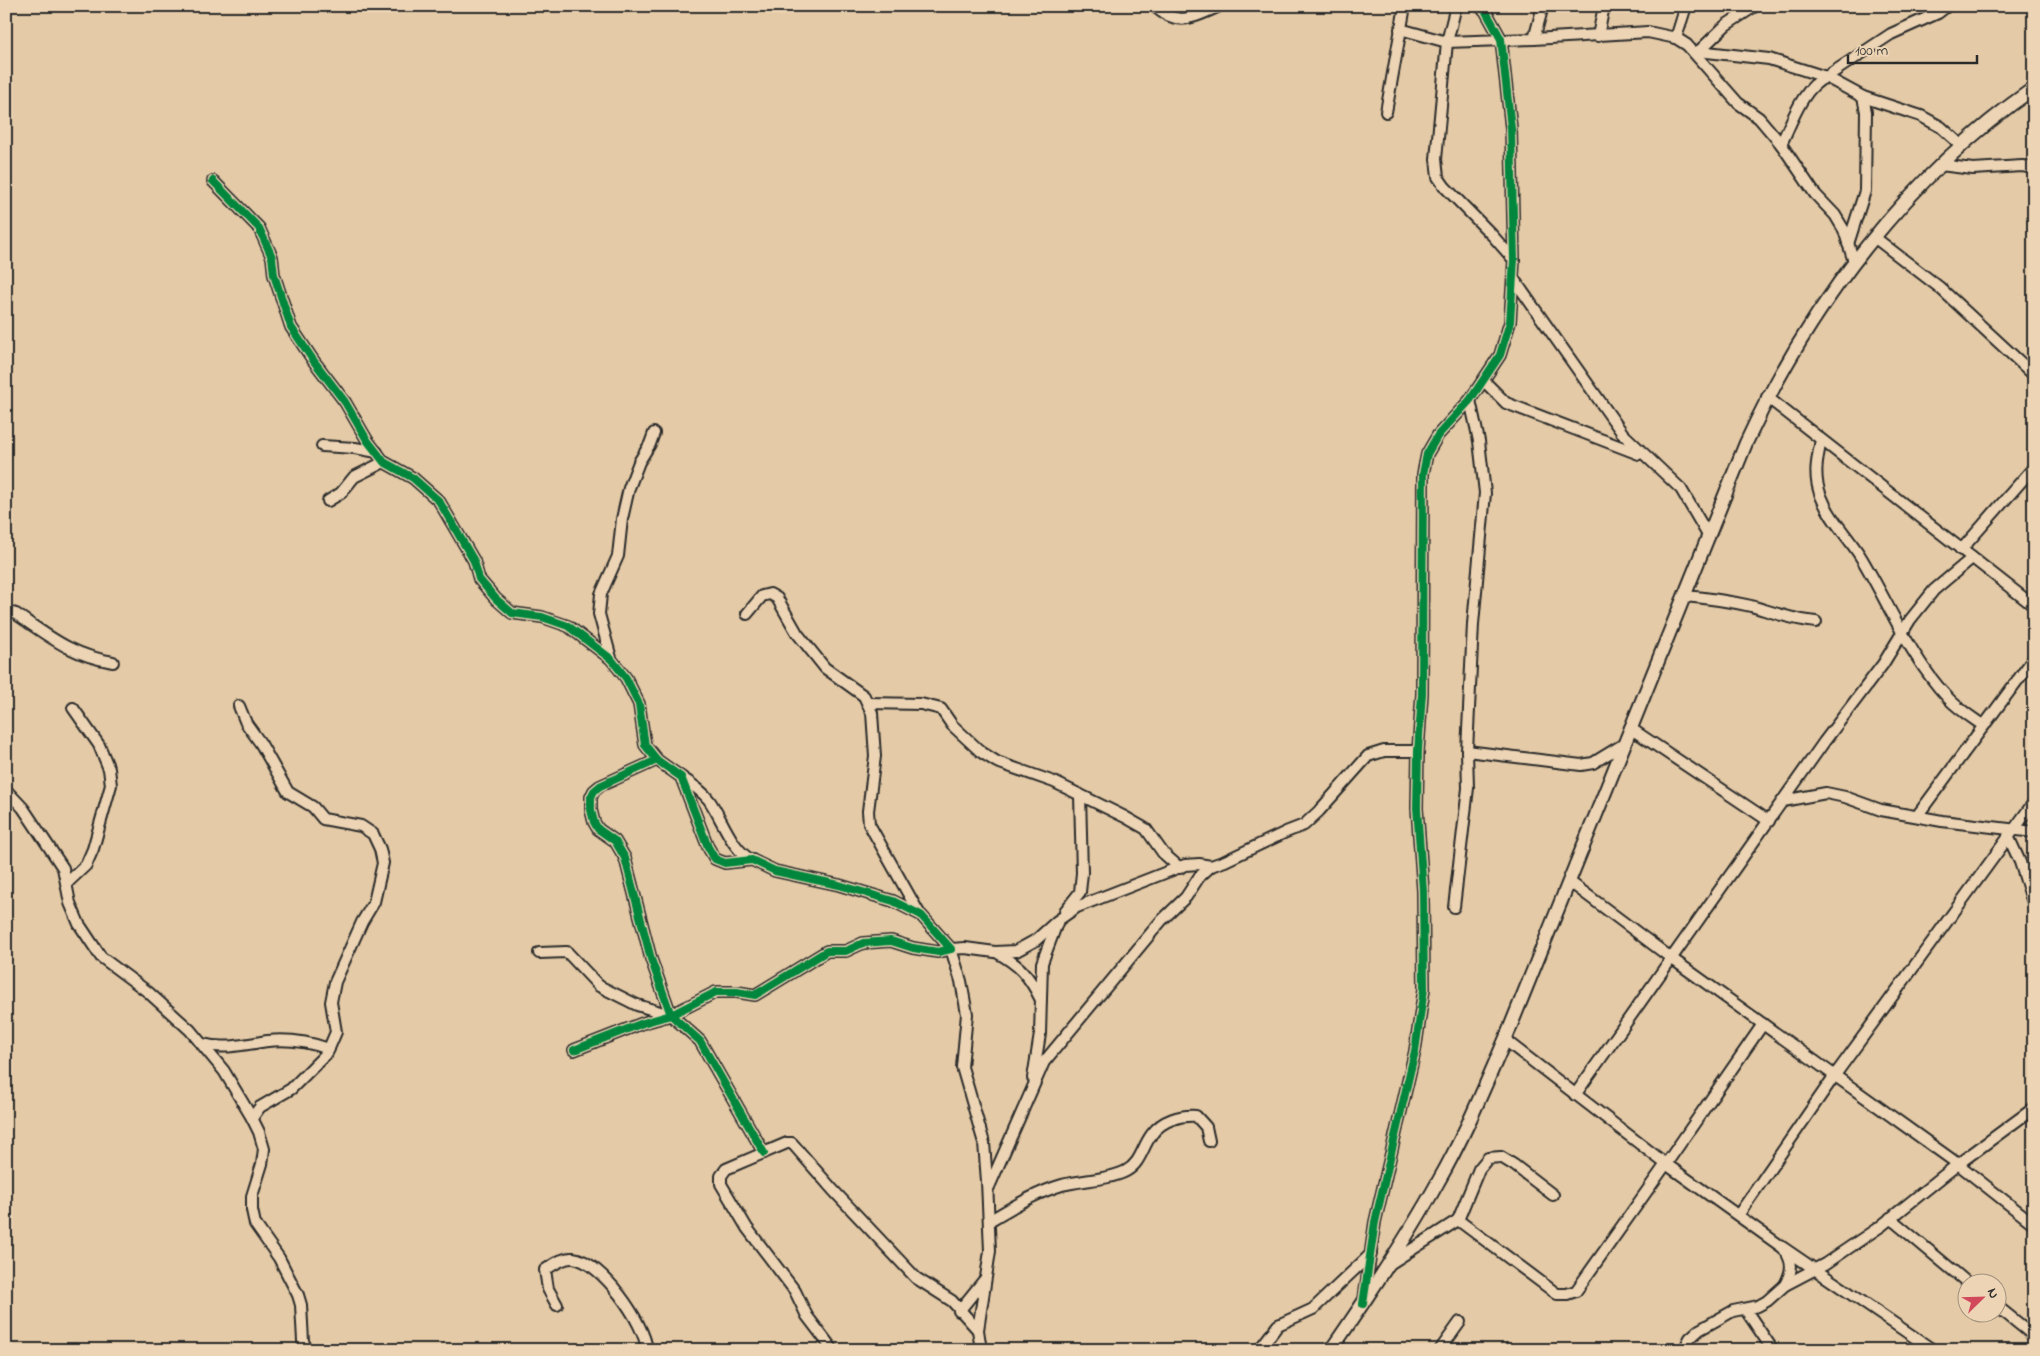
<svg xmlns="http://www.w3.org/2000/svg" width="2040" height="1356" font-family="'Indie Flower',sans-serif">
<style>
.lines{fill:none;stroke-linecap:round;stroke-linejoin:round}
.minor-casing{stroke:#2b2b2b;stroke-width:14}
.major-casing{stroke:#2b2b2b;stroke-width:16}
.minor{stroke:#ecd4b4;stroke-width:10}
.major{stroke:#ecd4b4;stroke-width:12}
.cycleway-casing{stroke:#ecd4b4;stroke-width:11}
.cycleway{stroke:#00873e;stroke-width:8}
</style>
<rect width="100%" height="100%" fill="#e4caa6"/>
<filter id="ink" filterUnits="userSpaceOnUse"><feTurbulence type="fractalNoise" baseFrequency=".02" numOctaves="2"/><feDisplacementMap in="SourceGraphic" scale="10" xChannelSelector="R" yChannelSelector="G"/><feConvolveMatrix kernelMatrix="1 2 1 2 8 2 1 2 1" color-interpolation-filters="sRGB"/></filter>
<g filter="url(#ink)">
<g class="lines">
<defs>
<g id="minor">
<path d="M1154,6C1179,28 1193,17 1220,6"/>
<polyline points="1456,6 1447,42 1436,159 1438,177 1445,187 1492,235 1514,260"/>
<polyline points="1400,29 1447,42 1534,39 1648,32 1676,38 1687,45 1738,103 1759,118 1781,144 1815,194 1835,215 1844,230 1854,262"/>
<polyline points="1598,36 1604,6"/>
<polyline points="1676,38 1686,6"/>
<polyline points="1534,39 1543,6"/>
<polyline points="1698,51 1769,59 1826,77 1863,97 1921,116 1941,127 1962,146"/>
<polyline points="1696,54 1726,25 1755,6"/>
<polyline points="1386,112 1405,6"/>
<path d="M1781,144C1792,122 1802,88 1826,77L1891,34L1938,13L1947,6"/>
<polyline points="1940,165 1973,169 2022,166 2034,168"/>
<polyline points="213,181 259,228 272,257 274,275 291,327 313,360 345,402 367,440 384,462 413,478 439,501 474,561 479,579 496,599 512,613 542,617 568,626 611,659 626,678 639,704 645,745 657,760"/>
<polyline points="1874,237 1939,287 2034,375"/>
<polyline points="1848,244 1865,191 1866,112 1863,97"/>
<polyline points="1513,278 1623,434 1681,489 1709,537"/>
<polyline points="1484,381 1506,403 1639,454"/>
<polyline points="1767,397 2034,606"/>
<path d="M1821,440C1817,459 1813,477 1821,496C1830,520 1849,537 1862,559C1890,606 1910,657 1948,698C1958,709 1971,717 1984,726"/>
<polyline points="322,446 355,448 377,452"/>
<polyline points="328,501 341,493 354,477 384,462"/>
<polyline points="1961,550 2034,467"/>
<path d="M1684,596C1707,598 1729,601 1751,606C1772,612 1793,620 1816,622"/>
<path d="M6,611L16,614C50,637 71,655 113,662"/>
<polyline points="747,614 762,596 770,594 777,598 797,633 825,668 864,696 872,713 875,756 868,811 869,824 919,913"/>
<polyline points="611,658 599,614 601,594 618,556 622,519 629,488 639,462 650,444 654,433"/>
<polyline points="868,703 921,704 941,709 952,725 981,752 997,762 1054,782 1125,817 1146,829 1163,853 1180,868"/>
<polyline points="239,706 246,723 261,744 288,792 313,807 323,819 361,826 373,834 380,849 383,863 374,902 362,922 335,982 331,1002 336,1032 327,1053 291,1089 260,1107 252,1118"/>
<polyline points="1630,728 1769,821"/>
<polyline points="1467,751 1581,765 1593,763 1624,744"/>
<path d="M681,777C692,784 701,790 709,800C722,818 732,851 752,860"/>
<polyline points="6,790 23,808 63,868 70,903 79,924 101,957 148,992 190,1030 224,1071 252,1118 259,1132 264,1149 262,1164 252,1196 252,1210 255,1224 279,1258 298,1295 301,1305 303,1341 307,1350"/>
<polyline points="1783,801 1826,793 1845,797 1881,810 1942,821 2034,832"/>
<polyline points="1917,816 2034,658"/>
<polyline points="2008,836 2020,862 2034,906"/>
<polyline points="1570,882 1671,958 1958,1164 2034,1224"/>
<polyline points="67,883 86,865 93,849 111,785 109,769 99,745 73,708"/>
<polyline points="1454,907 1468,788 1467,751 1473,624 1485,493 1479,441 1470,400"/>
<polyline points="1065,911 1080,892 1082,873 1080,795"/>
<path d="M996,952C1019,965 1028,974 1040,998"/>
<polyline points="539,953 567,952 599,986 637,1005 670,1015"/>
<polyline points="1505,1040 1666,1164 1782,1247 1933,1350"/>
<path d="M203,1044C224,1050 246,1044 268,1041C288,1039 309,1042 329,1049"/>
<polyline points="574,1050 643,1023 671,1015 716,992 737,992 755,995 827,951 846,951 863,943 891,941 913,948 938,952 951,949 921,915 893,901 839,885 775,871 752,860 725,863 715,859 708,847 681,777 657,760 600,786 594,791 591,797 591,810 594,822 598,829 615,841 625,858 651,959 671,1015 700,1041 764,1153"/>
<polyline points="1033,1078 1040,1034 1042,963 1057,923"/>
<polyline points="1575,1095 1824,742 1883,664 1910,620 1934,590 1972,558"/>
<polyline points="989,1187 1044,1062 1161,921 1186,897 1199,877 1211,866"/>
<polyline points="1739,1214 1835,1075 2034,802"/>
<polyline points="1890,1218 1969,1284"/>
<polyline points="1458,1220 1557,1294 1567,1294 1576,1291 1666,1164 1763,1024"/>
<path d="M989,1221C1013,1207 1035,1193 1062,1185C1081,1180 1109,1180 1126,1171C1141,1163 1142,1147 1152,1134C1162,1120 1180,1115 1196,1116L1206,1127L1209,1141"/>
<path d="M1784,1249C1794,1263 1792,1271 1785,1285"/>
<polyline points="1391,1263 1458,1220 1479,1169 1488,1158 1501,1157 1514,1165 1553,1195"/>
<polyline points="1364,1300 1375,1222 1415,1051 1424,989 1423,891 1417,808 1418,751 1422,694 1423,474 1427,454 1438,435 1470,400 1500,355 1510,322 1514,260 1511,128 1501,39 1485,10 1478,6"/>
<path d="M557,1305L548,1289L545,1270C553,1265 563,1257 573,1258C601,1261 645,1323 647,1350"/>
<polyline points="1998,1307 2034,1336"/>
<polyline points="1745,1309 1773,1350"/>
<polyline points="959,1311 985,1279"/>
<polyline points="833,1350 807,1316 795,1291 747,1228 721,1184 721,1176 726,1169 787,1143 792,1143 833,1190 916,1278 952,1301 978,1330"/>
<polyline points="981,1350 978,1330 990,1251 987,1181 984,1143 962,1067 967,1014 961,981 951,949 965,948 995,952 1016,951 1036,940 1057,921 1077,907 1185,865 1199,864 1211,866 1225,861 1286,832 1304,825 1319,811 1368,756 1384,751 1418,751"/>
<polyline points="1259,1350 1278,1325 1313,1309 1371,1254"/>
<polyline points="1440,1350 1460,1322"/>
<polyline points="1684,1350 1690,1338 1699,1330 1733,1311 1758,1306 1767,1301 1785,1285 1825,1264 1881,1226 1958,1164 2034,1108"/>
</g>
<path id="major" d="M1331,1350C1369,1295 1406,1240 1438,1182C1464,1137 1484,1088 1505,1040L1746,443C1810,304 1908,176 2034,88"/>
</defs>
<!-- minor casing -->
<use href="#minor" class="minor-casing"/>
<!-- major casing -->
<use href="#major" class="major-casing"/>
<!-- minor -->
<use href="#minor" class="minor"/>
<!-- major -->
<use href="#major" class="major"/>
<defs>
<g id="cycleway">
<polyline points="213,181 259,228 272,257 274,275 291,327 313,360 345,402 367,440 384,462 413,478 439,501 474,561 479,579 496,599 512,613 542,617 568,626 611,659 626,678 639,704 645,745 657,760"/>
<polyline points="574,1050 643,1023 671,1015 716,992 737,992 755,995 827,951 846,951 863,943 891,941 913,948 938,952 951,949 921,915 893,901 839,885 775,871 752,860 725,863 715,859 708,847 681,777 657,760 600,786 594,791 591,797 591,810 594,822 598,829 615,841 625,858 651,959 671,1015 700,1041 764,1153"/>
<polyline points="1363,1304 1375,1222 1415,1051 1424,989 1423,891 1417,808 1418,751 1422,694 1423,474 1427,454 1438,435 1470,400 1500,355 1510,322 1514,260 1511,128 1501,39 1485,10 1478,6"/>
</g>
</defs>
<!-- cycleway casing -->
<use href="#cycleway" class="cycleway-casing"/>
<!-- cycleway -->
<use href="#cycleway" class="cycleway"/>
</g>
</g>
<!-- margin -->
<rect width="2040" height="1356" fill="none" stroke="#ecd4b4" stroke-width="25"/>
<rect x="12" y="12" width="2015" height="1331" fill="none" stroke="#2b2b2b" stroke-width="2" filter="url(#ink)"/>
<!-- north arrow -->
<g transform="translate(1982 1298) rotate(67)"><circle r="24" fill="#ecd4b4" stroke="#9f907d"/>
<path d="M0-4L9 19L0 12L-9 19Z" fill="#d1495b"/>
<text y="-8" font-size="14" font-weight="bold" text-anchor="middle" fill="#2b2b2b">N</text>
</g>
<!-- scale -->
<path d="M1848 55v8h129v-8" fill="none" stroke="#2b2b2b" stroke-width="2.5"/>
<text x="1855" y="55" font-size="15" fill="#2b2b2b" stroke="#ecd4b4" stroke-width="4" paint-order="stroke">100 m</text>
</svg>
